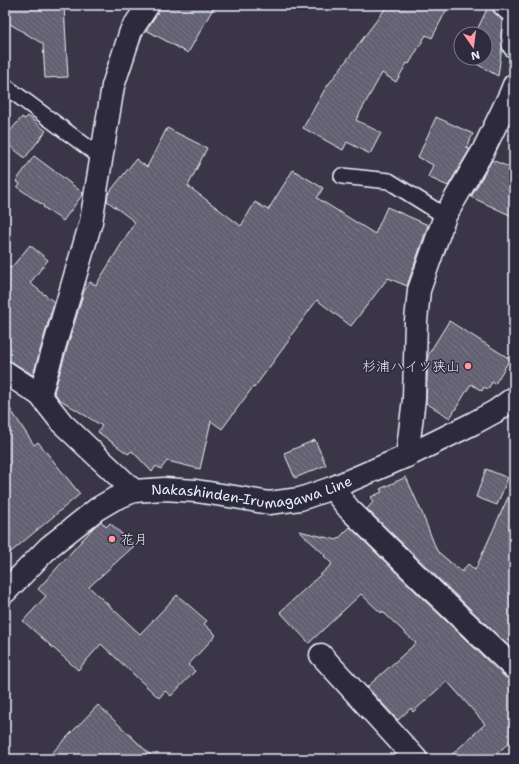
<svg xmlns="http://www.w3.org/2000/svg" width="519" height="764" font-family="'Shantell Sans','Klee One',sans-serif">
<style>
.building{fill:url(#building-back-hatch);stroke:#e8f1f8}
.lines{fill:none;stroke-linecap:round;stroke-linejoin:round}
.lane-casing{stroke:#e8f1f8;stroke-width:18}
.street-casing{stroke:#e8f1f8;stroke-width:25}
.secondary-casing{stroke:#e8f1f8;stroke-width:25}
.lane{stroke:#2f2a3d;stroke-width:15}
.street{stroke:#2f2a3d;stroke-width:22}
.secondary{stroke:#2f2a3d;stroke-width:22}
.poi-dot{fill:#ff9aa2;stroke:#2f2a3d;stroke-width:1.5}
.labels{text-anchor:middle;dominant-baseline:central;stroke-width:3;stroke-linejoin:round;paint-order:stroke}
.poi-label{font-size:14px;fill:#e8f1f8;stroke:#2f2a3d;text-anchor:end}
.street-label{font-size:14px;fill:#e8f1f8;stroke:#2f2a3d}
</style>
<defs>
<pattern id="building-back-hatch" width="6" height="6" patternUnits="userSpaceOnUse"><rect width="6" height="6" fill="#636171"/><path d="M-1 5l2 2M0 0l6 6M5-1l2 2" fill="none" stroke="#797886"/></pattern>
</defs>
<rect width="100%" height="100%" fill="#3a3648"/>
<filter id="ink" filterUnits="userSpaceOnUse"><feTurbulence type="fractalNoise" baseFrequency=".025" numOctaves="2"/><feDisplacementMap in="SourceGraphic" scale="8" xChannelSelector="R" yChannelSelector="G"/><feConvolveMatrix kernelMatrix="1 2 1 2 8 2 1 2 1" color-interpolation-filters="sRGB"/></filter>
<g filter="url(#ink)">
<!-- building -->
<g class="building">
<polygon points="5,5 64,5 68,77 45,78 43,44 5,21"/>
<polygon points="160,5 215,5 188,53 146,30 158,12"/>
<polygon points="388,5 449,5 432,38 426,35 409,64 407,63 396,82 382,73 356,120 381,133 370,154 347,142 343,150 303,128 325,89"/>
<polygon points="489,5 492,5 492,9 496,14 502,20 502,21 501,35 502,47 498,76 466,58 485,58 485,34 475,34"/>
<polygon points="28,116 46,131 25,158 6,143 8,140 5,137 22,117 25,119"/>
<polygon points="436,117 473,134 466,148 470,149 448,186 428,177 433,165 418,157"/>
<polygon points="167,128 207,148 188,186 241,226 255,202 268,210 293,170 323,188 317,198 375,234 387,207 428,225 407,286 388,278 351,326 317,300 289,338 290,339 254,388 253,387 222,429 211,421 200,469 167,461 161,469 156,466 152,472 132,451 128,454 98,432 102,426 59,399 54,392 84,291 90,282 96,285 135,222 107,201 108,194 136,159 147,167"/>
<polygon points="34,156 57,173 83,193 83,194 63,221 43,207 44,206 17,187 20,184 16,181"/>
<polygon points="492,160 514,169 514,217 471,197"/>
<polygon points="30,245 48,260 30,283 54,302 33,375 12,362 5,360 5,263 11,268"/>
<polygon points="449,321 510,359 495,384 492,382 488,389 484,387 482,391 471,384 450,418 426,403 428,355"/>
<polygon points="5,401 34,445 38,442 80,494 5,557"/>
<polygon points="315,440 326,465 295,478 284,453"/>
<polygon points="486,469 508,478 497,505 476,497"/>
<polygon points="406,477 422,513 437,551 462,572 468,564 475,570 514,484 514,651 443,583 367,509 373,502 371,497 382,492 380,489"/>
<polygon points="101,521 106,527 110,523 123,535 134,546 89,587 140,634 177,595 207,621 204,624 216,635 188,665 195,671 171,696 165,691 159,698 101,644 78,670 23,621 46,596 38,589 94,527"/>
<polygon points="350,527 425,601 505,677 511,680 514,680 514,738 491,759 447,759 485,724 447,681 413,712 411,708 398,720 367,687 416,643 382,611 381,613 361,594 309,643 280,612 332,564 324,556 325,555 299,531 337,540"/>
<polygon points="98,705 155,759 46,759"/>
</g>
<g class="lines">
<defs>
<g id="lane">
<polyline points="5,86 102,158"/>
<polyline points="342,176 389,181 445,216"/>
</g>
<g id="street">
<polyline points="504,5 514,14"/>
<polyline points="514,24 513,36 514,46"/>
<polyline points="5,372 40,395 62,423 134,491"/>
<polyline points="40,395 91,222 113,86 131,31 148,5"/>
<polyline points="407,456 414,399 416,321 419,290 445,216 483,151 510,95 514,85"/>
<polyline points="332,488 349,509 434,592 514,668"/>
<polyline points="321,655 416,759"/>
</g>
<g id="secondary">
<path id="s1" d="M5,592L49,547L97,509L114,499L134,491L164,489L196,491L235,497L269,503L300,499L332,488L407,456L474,423L496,411L514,398"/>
</g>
</defs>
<!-- lane casing -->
<use href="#lane" class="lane-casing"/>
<!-- street casing -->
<use href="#street" class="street-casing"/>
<!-- secondary casing -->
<use href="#secondary" class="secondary-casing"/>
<!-- lane -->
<use href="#lane" class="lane"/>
<!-- street -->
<use href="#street" class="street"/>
<!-- secondary -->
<use href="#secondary" class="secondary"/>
</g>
</g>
<!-- markers -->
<g class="poi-dot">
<circle cx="468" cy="366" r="4"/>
<circle cx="112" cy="539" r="4"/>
</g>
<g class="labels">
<!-- poi labels -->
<g class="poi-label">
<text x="460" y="366">杉浦ハイツ狭山</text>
<text x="120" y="539" text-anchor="start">花月</text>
</g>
<!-- street labels -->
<g class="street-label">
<text stroke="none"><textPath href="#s1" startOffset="285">Nakashinden-Irumagawa Line</textPath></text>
</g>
</g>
<!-- margin -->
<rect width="519" height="764" fill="none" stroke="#2f2a3d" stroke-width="20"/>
<rect x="10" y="10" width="499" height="744" fill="none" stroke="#e8f1f8" stroke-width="1.5" filter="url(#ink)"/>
<!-- north arrow -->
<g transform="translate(473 46) rotate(166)"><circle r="19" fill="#2f2a3d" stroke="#797a88"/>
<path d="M0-3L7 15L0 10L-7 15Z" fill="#ff9aa2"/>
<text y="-6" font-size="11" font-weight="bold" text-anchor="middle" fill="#e8f1f8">N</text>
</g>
</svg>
